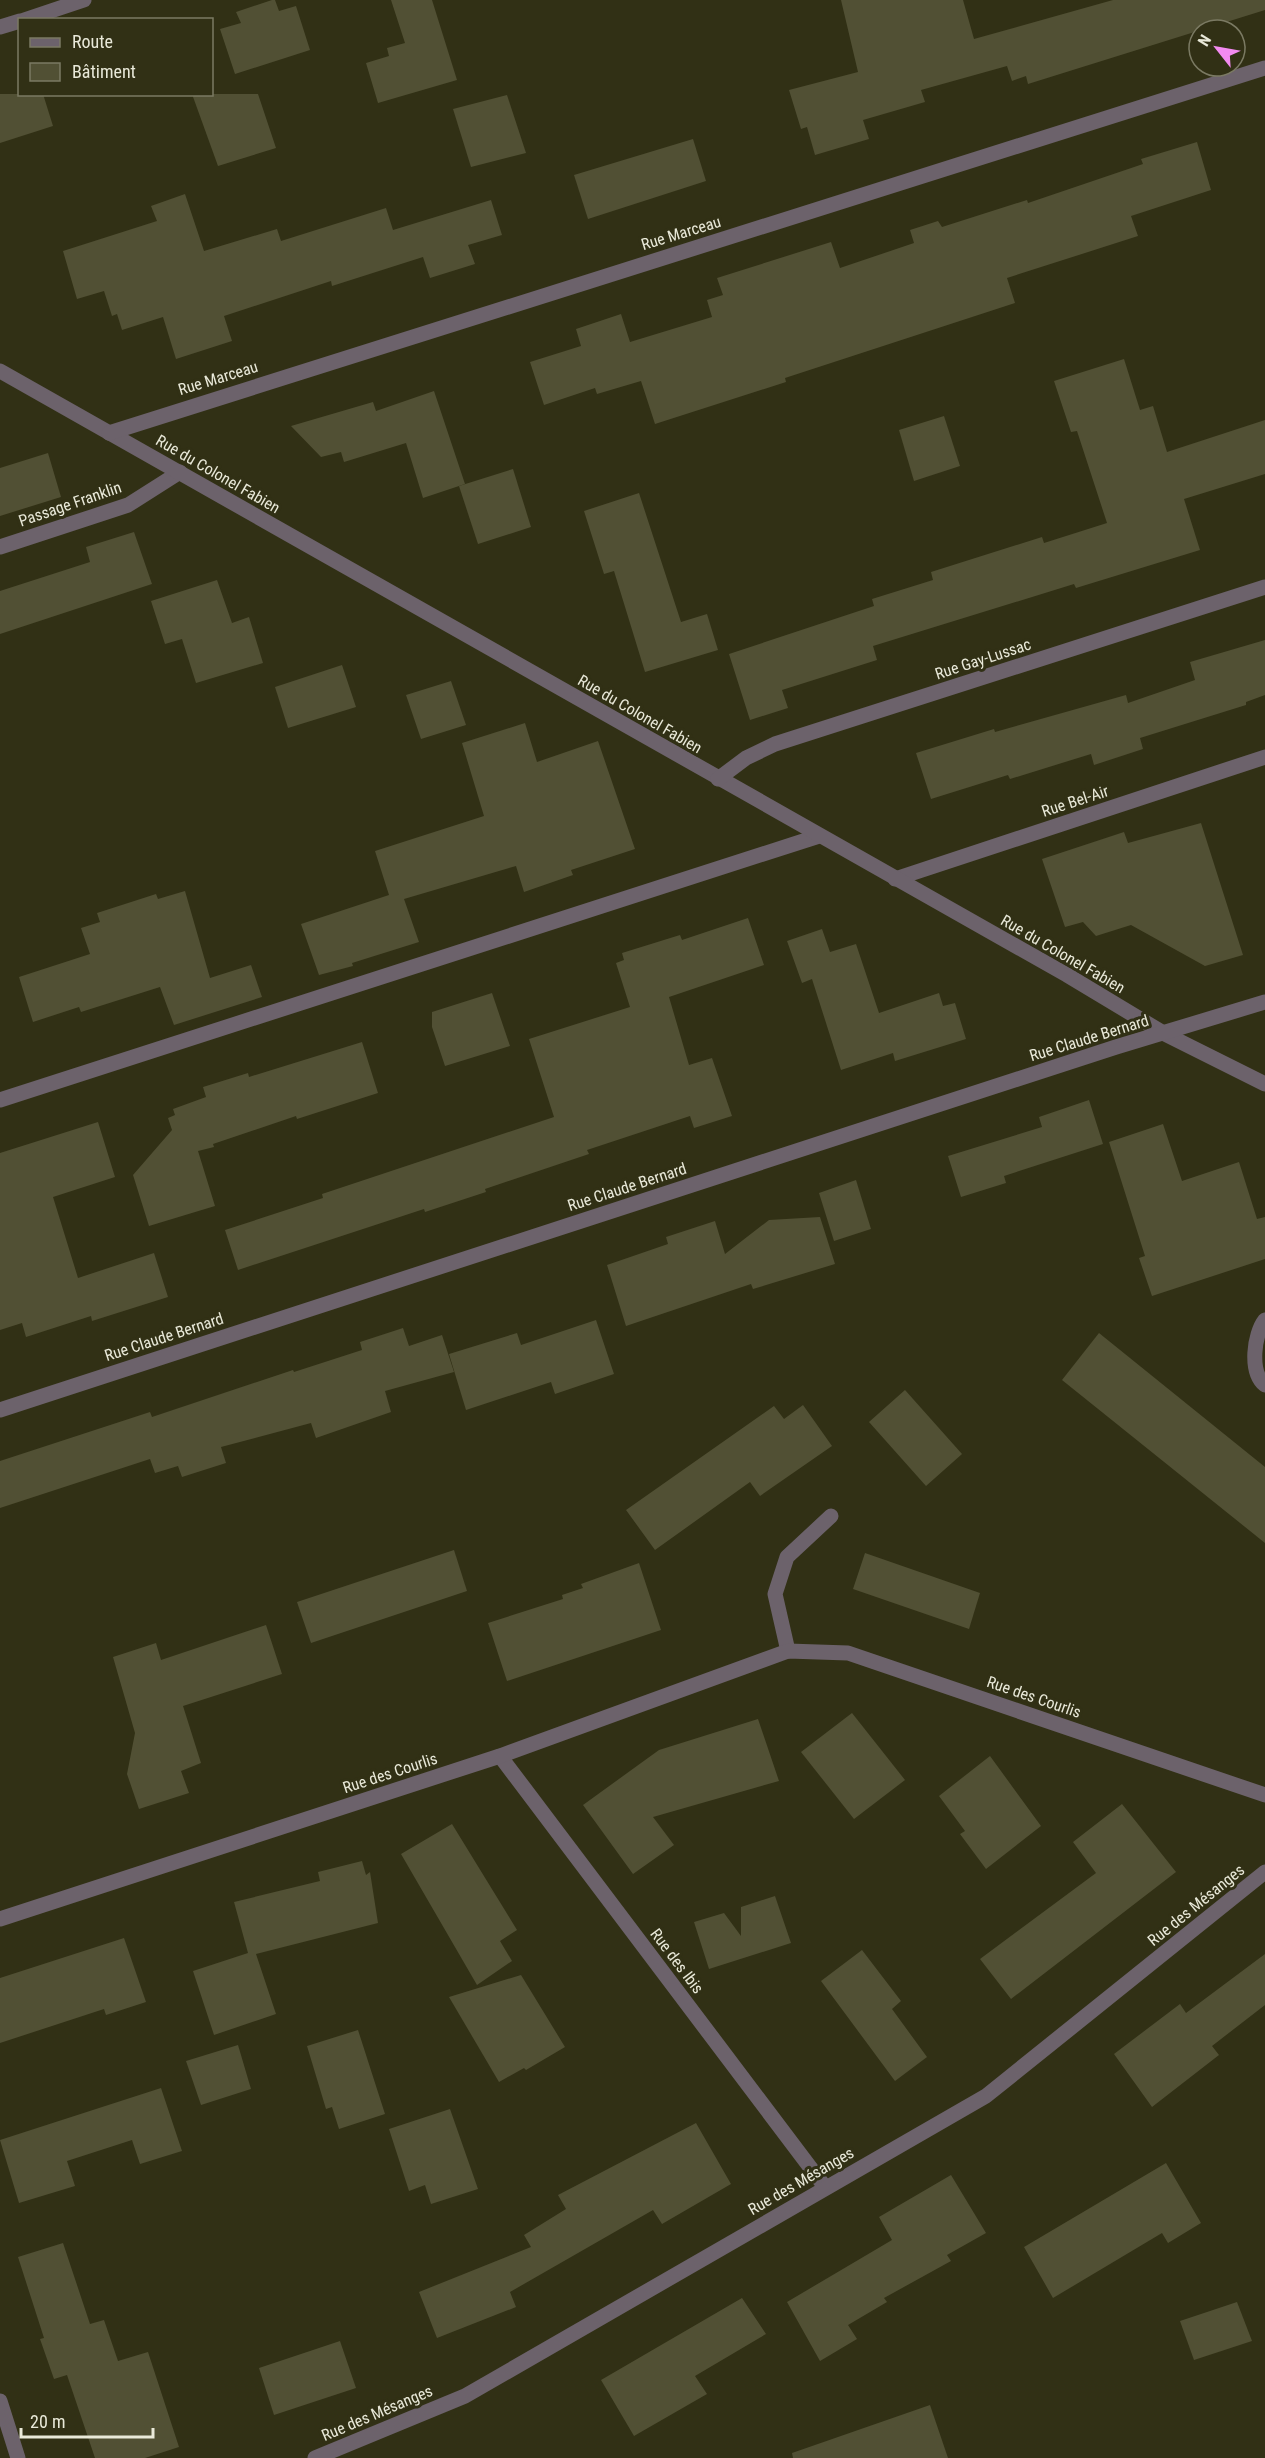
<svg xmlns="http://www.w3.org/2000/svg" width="1265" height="2458" font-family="'Roboto Condensed',sans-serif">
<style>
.building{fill:#515034}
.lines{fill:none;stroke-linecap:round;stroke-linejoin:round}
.service{stroke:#6c626b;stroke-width:15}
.minor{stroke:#6c626b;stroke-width:15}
.labels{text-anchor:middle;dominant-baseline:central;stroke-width:6;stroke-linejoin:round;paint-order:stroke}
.street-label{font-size:16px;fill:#e9e9d9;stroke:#313015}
</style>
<rect width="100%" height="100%" fill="#313015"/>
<!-- building -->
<g class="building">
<polygon points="272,0 275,0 279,11 296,6 310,50 235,74 220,29 241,23 236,12"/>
<polygon points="391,0 432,0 457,80 378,103 366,63 389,56 387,48 405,43"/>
<polygon points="841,0 963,0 974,39 1113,0 1265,0 1265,10 1028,84 1026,76 1012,81 1007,66 921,90 925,102 863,120 869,139 815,155 807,127 801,129 789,90 858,72"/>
<polygon points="0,94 43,94 53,126 0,143"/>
<polygon points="192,94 258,94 276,148 218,166"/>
<polygon points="507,95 526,153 471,167 453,109"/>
<polygon points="693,139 706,181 588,219 574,175"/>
<polygon points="1197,142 1211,190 1131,216 1138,236 1007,278 1015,303 785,378 786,382 655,424 641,381 597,394 595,388 544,405 530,362 581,346 576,329 621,314 630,342 712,317 707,300 723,295 717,278 831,242 840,268 914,243 910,230 938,221 942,227 1027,200 1028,203 1143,164 1141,159"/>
<polygon points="185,194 204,251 277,229 281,241 386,208 393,230 491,200 502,235 468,245 475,264 430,278 423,257 332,286 331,281 224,316 232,341 176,359 163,317 122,330 117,314 112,316 104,291 77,299 63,251 157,221 151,206"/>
<polygon points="1124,359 1140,410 1153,406 1167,452 1265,420 1265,474 1184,499 1200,550 1076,588 1074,584 873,646 877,660 782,690 788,708 750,720 729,654 874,606 872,599 933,580 931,572 1042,537 1044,543 1107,523 1077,431 1071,432 1054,381"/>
<polygon points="434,391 465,484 423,498 406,443 344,462 341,452 321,457 291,426 373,402 376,411"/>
<polygon points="944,416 960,466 914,481 899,430"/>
<polygon points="48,453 61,497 0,516 0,468"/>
<polygon points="513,469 531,527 478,544 459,486"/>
<polygon points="639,493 681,622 707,614 718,650 645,672 614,571 604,574 584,511"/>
<polygon points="134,532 152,584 0,634 0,591 90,562 86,547"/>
<polygon points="217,580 232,623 249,617 263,663 196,683 182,639 165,644 151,601"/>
<polygon points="1265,640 1265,695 1246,702 1246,705 1140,738 1143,749 1094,765 1091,754 1010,779 1008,775 931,799 916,753 994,729 995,732 1126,695 1128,703 1195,680 1190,662"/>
<polygon points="342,665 356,707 288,728 275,687"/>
<polygon points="451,681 466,725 421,739 406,695"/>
<polygon points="525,723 537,762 598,741 635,849 571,870 573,875 524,892 516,866 404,899 419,942 352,963 353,966 319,975 301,924 389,895 375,851 484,816 462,743"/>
<polygon points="1201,823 1243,955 1205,966 1131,925 1096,936 1083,922 1065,927 1042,859 1124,832 1128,843"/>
<polygon points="185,891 210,978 251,965 262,997 174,1025 160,987 81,1012 79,1007 33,1022 19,977 90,954 81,928 100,922 97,913 156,894 158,899"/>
<polygon points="748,918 764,965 669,997 689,1065 712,1058 732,1116 694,1128 690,1116 587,1150 589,1154 485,1189 486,1192 425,1212 424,1209 238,1270 225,1230 323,1198 322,1194 554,1117 529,1039 630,1007 616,963 624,960 622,953 680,935 682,940"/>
<polygon points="822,929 830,952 856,944 879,1013 939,993 943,1006 955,1003 966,1039 895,1061 893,1053 841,1070 812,979 802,983 787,941"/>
<polygon points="492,993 510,1046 445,1066 432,1027 432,1012"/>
<polygon points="362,1042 378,1093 297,1119 296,1116 213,1144 214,1147 198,1151 215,1206 149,1226 133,1175 172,1130 168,1118 175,1115 173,1109 206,1097 203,1087 248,1073 249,1077"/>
<polygon points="1089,1100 1103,1144 1004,1176 1006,1183 961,1197 948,1156 1042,1127 1039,1117"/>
<polygon points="98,1122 115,1177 53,1197 78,1278 154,1253 168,1297 92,1321 91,1316 26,1337 22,1323 0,1330 0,1153"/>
<polygon points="1163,1124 1182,1181 1239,1162 1257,1219 1265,1217 1265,1259 1152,1296 1139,1258 1145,1256 1109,1142"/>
<polygon points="856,1180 871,1229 834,1241 819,1193"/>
<polygon points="820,1217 835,1264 753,1289 751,1284 626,1326 607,1265 668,1244 666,1237 715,1221 725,1254 769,1220"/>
<polygon points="596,1320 614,1374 555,1394 551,1382 466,1410 449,1354 517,1333 521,1345"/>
<polygon points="403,1328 409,1346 442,1335 454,1372 385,1391 391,1412 316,1438 311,1423 221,1447 226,1463 182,1477 178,1466 155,1473 150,1459 0,1508 0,1461 150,1412 152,1417 293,1370 294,1372 362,1350 360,1342"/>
<polygon points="1099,1333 1265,1467 1265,1543 1062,1380"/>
<polygon points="905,1390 962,1454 926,1486 869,1422"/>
<polygon points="803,1405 832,1446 760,1496 750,1482 655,1550 626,1510 774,1406 784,1419"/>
<polygon points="454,1550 467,1591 311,1643 297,1602"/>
<polygon points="865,1553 980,1593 969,1629 853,1589"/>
<polygon points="639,1563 661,1630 507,1681 488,1623 563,1599 562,1595 583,1588 581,1584"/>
<polygon points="266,1625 282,1674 183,1706 201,1763 181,1771 189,1793 139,1809 127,1774 135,1733 113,1657 156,1643 161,1660"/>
<polygon points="852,1713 905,1780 854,1819 801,1752"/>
<polygon points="758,1719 779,1781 653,1817 674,1845 633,1874 583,1805 659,1750"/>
<polygon points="990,1756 1041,1826 986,1869 960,1834 965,1831 939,1796"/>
<polygon points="1122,1804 1176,1872 1011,1999 980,1959 1096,1873 1073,1842"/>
<polygon points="452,1824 517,1930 500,1941 512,1961 477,1985 401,1854"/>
<polygon points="362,1861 366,1875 370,1872 378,1923 256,1954 276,2014 214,2035 193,1971 248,1953 234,1902 320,1881 318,1872"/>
<polygon points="775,1896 791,1943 709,1969 694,1922 724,1913 741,1936 741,1907"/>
<polygon points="124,1938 146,2002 106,2015 104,2009 0,2043 0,1978"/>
<polygon points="862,1950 901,2001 892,2009 927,2057 895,2081 821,1981"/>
<polygon points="1265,1954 1265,2005 1212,2046 1219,2055 1152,2107 1114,2054 1180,2004 1186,2013"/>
<polygon points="521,1975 565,2047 526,2070 524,2068 499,2082 449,1997"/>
<polygon points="358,2030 385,2114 339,2129 332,2107 326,2109 307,2046"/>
<polygon points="238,2045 251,2089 201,2105 186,2061"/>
<polygon points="161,2088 182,2151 140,2164 132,2140 67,2161 75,2186 19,2203 0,2140"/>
<polygon points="450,2109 478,2189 431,2204 425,2185 409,2191 389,2129"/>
<polygon points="696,2123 731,2184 662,2224 653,2210 510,2292 516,2307 437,2338 419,2292 531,2247 524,2235 566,2209 558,2195"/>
<polygon points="1166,2163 1201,2223 1168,2243 1162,2233 1053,2298 1024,2247"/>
<polygon points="951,2175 986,2233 947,2255 951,2261 884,2298 887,2302 848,2325 857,2339 820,2361 787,2302 892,2240 879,2217"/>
<polygon points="63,2243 90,2324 104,2320 118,2361 148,2352 179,2447 145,2458 95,2458 67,2375 54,2379 40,2339 44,2338 18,2257"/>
<polygon points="742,2298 766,2334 695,2376 707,2394 634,2436 601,2380"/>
<polygon points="1237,2302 1252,2341 1194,2360 1180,2321"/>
<polygon points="340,2341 356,2388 274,2415 259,2368"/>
<polygon points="930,2405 948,2458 793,2458 792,2453"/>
</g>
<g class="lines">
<!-- service -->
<g class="service">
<polyline points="0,547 128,505 180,472"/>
<polyline points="895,879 1265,757"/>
<polyline points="0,1100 819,836"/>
<path d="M1265,1320C1254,1334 1249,1372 1265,1385"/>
</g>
<!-- minor -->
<g class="minor">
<polyline points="24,20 84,0"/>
<polyline points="0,27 20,21"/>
<polyline points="0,371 1067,975 1165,1034 1265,1084"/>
<polyline points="109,433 1265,68"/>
<polyline points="718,779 746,758 775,744 1265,587"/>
<polyline points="0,1410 1116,1047 1265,1002"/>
<polyline points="788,1651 775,1594 787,1557 831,1516"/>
<polyline points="500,1756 825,2187"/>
<polyline points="0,1919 500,1756 788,1651 848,1653 1265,1795"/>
<polyline points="0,2401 18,2458"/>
<polyline points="315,2458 465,2396 986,2096 1265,1872"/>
</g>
</g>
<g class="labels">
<!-- street labels -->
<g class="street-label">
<text transform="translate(681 233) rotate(-17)">Rue Marceau</text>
<text transform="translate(218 378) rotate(-17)">Rue Marceau</text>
<text transform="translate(218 474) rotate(30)">Rue du Colonel Fabien</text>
<text transform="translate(70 504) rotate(-19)">Passage Franklin</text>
<text transform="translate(983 659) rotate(-18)">Rue Gay-Lussac</text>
<text transform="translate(640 714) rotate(30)">Rue du Colonel Fabien</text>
<text transform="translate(1075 801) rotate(-18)">Rue Bel-Air</text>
<text transform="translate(1063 954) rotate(30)">Rue du Colonel Fabien</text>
<text transform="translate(1089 1038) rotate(-17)">Rue Claude Bernard</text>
<text transform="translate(627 1187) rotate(-18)">Rue Claude Bernard</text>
<text transform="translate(164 1337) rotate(-18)">Rue Claude Bernard</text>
<text transform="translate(1034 1697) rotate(19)">Rue des Courlis</text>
<text transform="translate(390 1773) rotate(-18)">Rue des Courlis</text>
<text transform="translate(1196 1905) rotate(-39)">Rue des Mésanges</text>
<text transform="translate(677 1961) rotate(53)">Rue des Ibis</text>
<text transform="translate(801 2181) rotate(-30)">Rue des Mésanges</text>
<text transform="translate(377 2413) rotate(-23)">Rue des Mésanges</text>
</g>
</g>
<!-- legend -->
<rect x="18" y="18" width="195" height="78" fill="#313015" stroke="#7b7a63" stroke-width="1.5"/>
<rect x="30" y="38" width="30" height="9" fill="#6c626b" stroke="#7b7a63" stroke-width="1.5"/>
<text x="72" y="48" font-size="18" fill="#e9e9d9">Route</text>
<rect x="30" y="63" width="30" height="18" fill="#515034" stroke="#7b7a63" stroke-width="1.5"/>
<text x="72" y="78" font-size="18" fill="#e9e9d9">Bâtiment</text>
<!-- north arrow -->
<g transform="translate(1217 48) rotate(301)"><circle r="28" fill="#313015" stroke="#7b7a63" stroke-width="1.5"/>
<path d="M0-4.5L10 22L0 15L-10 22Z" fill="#f38af1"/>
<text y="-9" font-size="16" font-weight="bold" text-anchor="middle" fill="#e9e9d9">N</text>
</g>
<!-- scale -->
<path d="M21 2428v9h132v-9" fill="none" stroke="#e9e9d9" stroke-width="3"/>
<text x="30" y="2428" font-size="18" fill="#e9e9d9" stroke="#313015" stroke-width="4.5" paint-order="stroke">20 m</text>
</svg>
